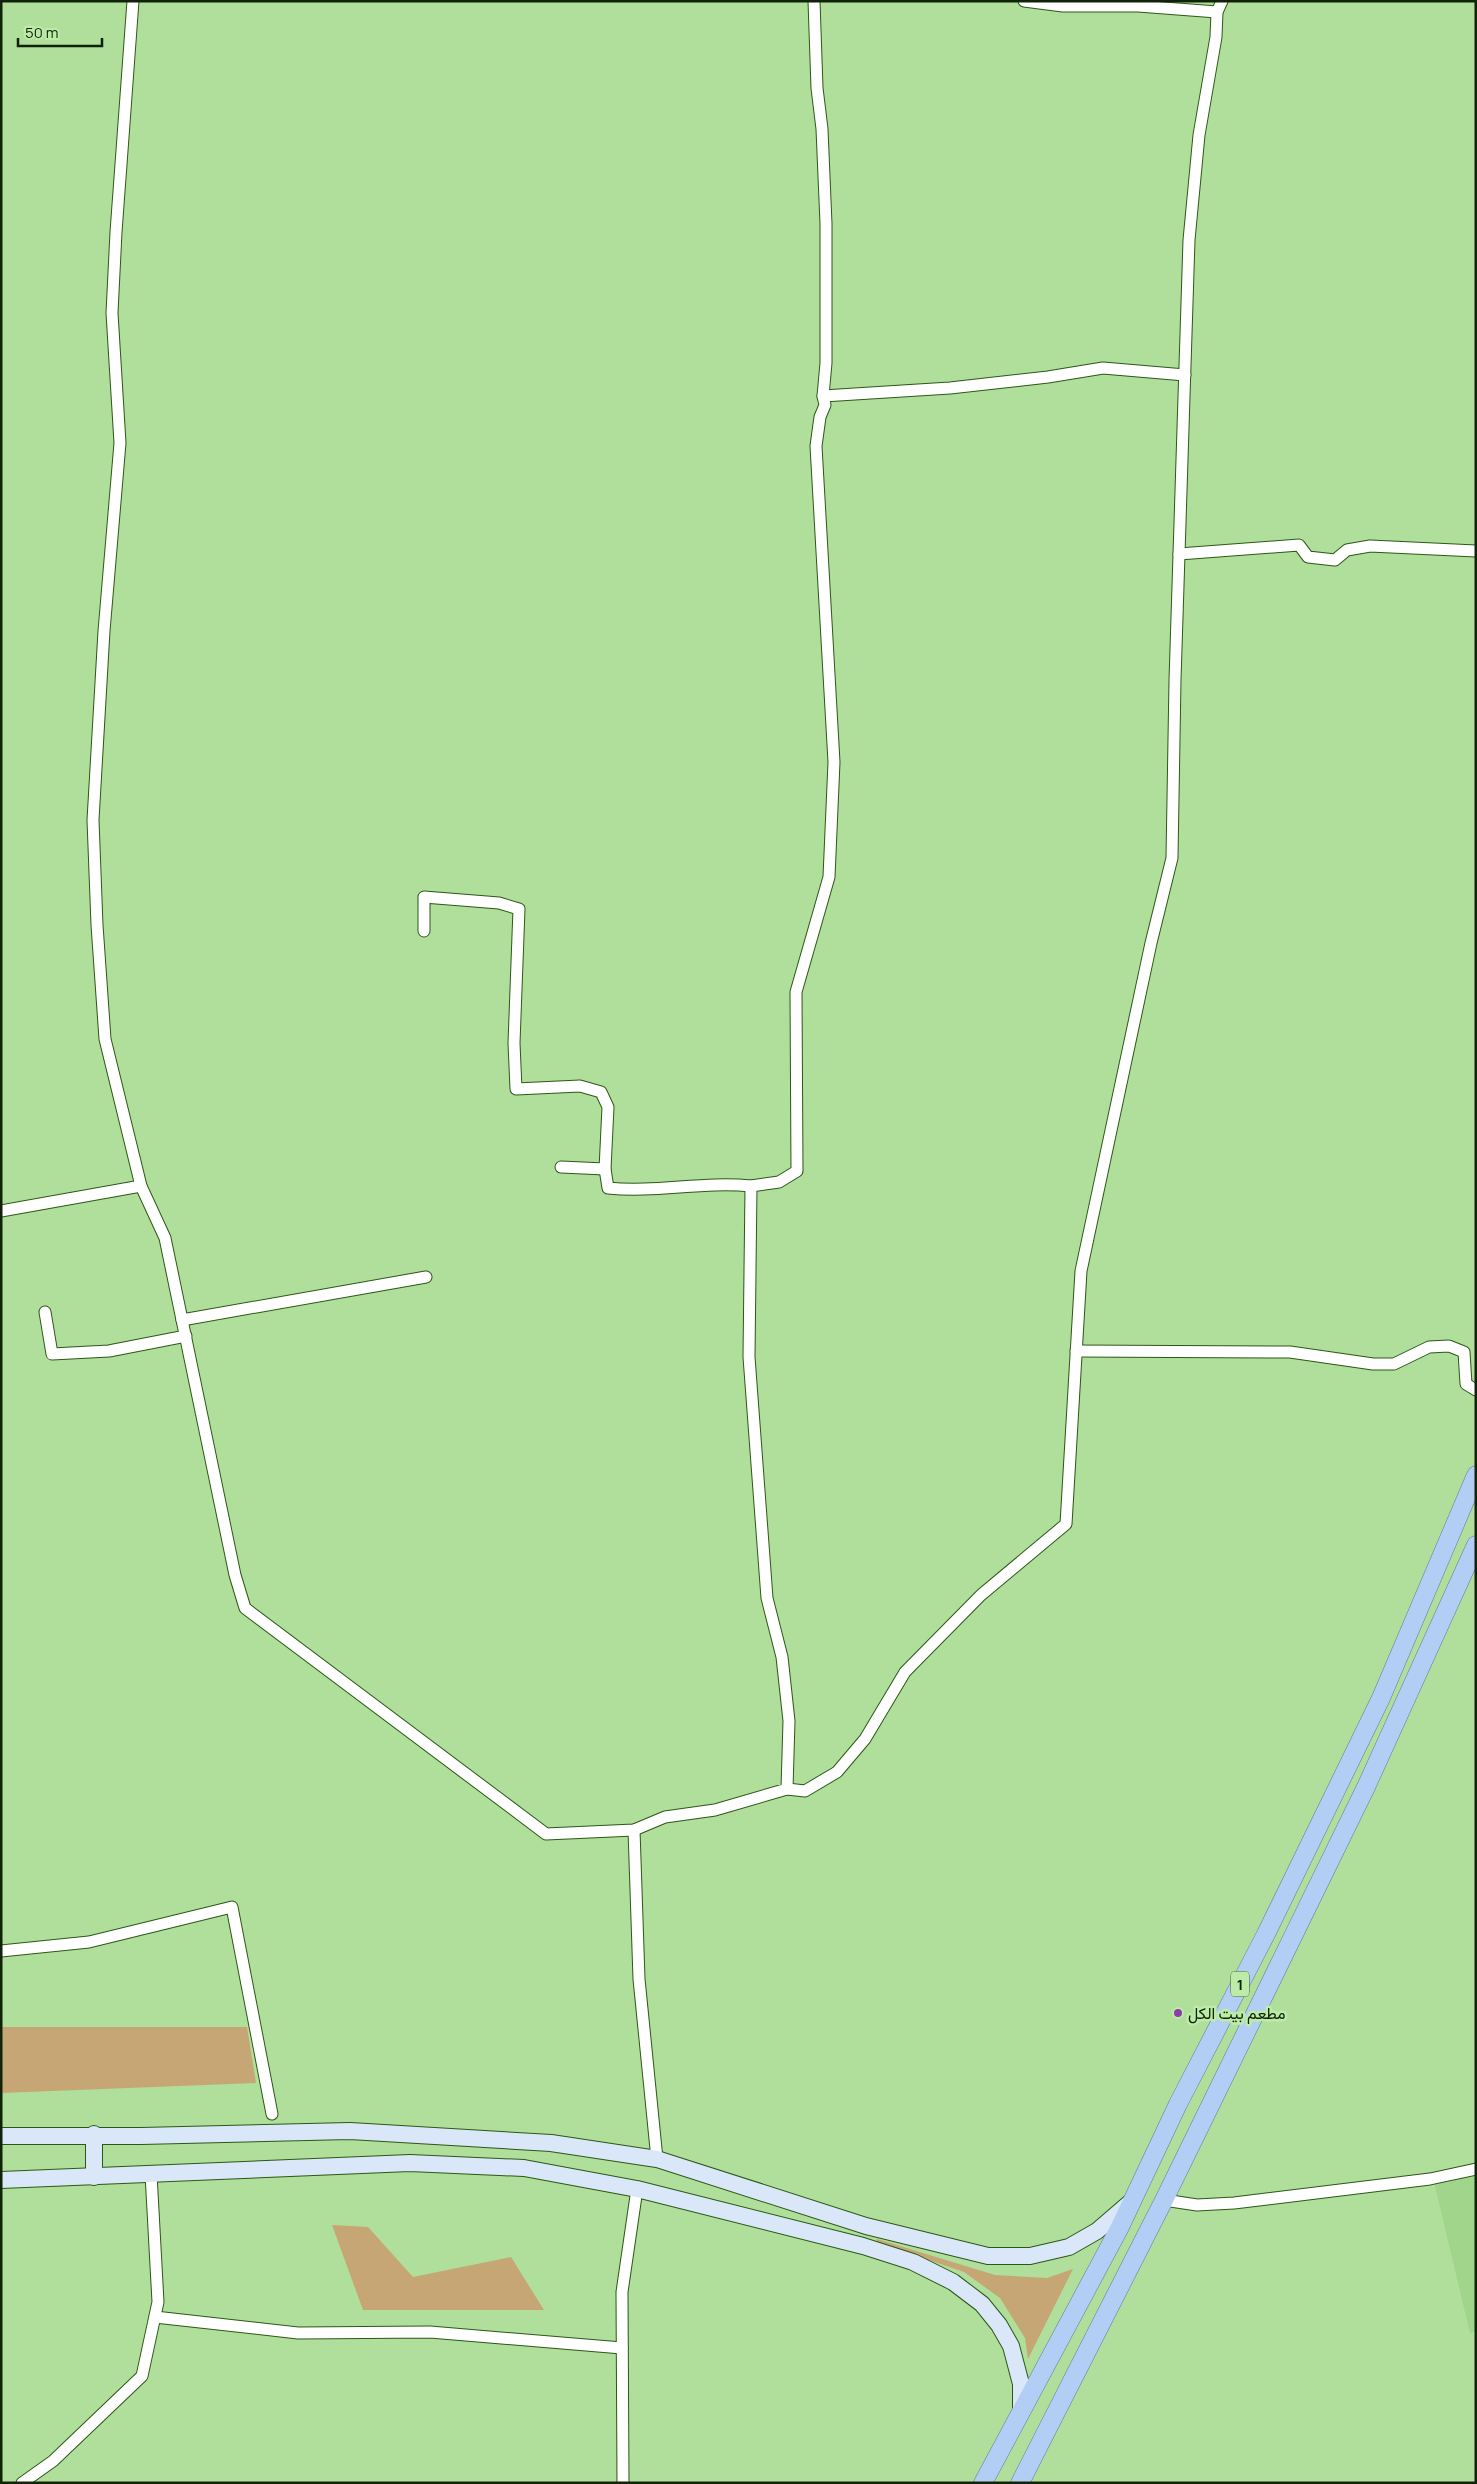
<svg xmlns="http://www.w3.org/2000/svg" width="1477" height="2484" font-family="Manrope,Vazirmatn,sans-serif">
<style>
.built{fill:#a1d58b}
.green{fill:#c7a675}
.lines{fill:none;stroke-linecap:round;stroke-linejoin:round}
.minor-casing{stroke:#2d5716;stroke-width:13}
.secondary-casing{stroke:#2d5716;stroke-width:18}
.primary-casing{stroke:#597d9c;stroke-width:19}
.minor{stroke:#fff;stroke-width:11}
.secondary{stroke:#d9e7f9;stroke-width:16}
.primary{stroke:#b3cef4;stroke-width:18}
.poi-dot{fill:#8f3caa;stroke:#bceca7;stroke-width:2}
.labels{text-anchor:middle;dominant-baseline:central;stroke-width:5;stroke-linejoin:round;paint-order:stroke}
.shield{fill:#bceca7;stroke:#445f37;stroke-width:1}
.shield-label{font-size:15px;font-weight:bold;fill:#102207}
.poi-label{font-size:16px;fill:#102207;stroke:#bceca7;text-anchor:start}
</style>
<rect width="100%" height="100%" fill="#afdf9a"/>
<!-- built -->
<polygon class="built" points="1476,2173 1476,2332 1470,2333 1434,2182"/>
<!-- green -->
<g class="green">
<polygon points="1,2027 247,2027 256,2083 1,2093"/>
<polygon points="332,2225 368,2227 413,2277 511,2257 544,2310 363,2310"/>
<polygon points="877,2239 995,2275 1047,2278 1073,2269 1028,2359 1025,2338 1000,2298 964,2272 876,2242"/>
</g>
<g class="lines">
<defs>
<g id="minor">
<polyline points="133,1 116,232 112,313 120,443 104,631 93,820 97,925 105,1039 141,1186 165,1238 235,1575 245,1608 546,1834 634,1830 665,1817 715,1810 787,1789 789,1721 782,1657 767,1598 749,1357 751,1186 779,1182 797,1171 796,992 829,877 834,762 816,446 820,417 825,405 823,396 826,363 826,224 822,129 817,88 814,1"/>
<polyline points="1024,1 1063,6 1138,6 1217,12"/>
<polyline points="823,396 950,388 1048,377 1103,368 1185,375"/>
<polyline points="1179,554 1299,545 1308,557 1335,560 1347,550 1370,546 1476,551"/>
<path d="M424,931V897L499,903L519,909L514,1043L516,1089L580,1086L601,1092L608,1107L605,1169L608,1188C656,1193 703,1181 751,1186"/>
<polyline points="561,1167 605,1169"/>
<polyline points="1,1211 141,1186"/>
<polyline points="45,1312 52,1354 109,1351 186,1336"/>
<polyline points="182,1320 426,1277"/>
<polyline points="1076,1351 1290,1352 1373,1364 1394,1364 1429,1347 1449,1346 1464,1352 1466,1384 1476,1390"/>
<polyline points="787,1789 805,1791 837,1772 865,1739 905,1672 981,1595 1066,1524 1081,1271 1151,943 1172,858 1175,680 1189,240 1199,135 1216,37 1217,12 1222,1"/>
<polyline points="634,1830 639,1979 657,2159"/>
<polyline points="1,1951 89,1942 232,1907 272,2114"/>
<polyline points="1164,2200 1197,2205 1234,2203 1430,2179 1476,2169"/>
<polyline points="155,2317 298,2333 430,2332 622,2348"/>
<polyline points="22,2483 53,2461 142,2376 158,2302 151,2174"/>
<polyline points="623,2483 622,2292 637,2189"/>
</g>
<g id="secondary">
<polyline points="94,2134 94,2177"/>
<polyline points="1,2136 141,2136 350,2131 551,2143 657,2159 866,2226 988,2256 1030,2256 1069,2247 1097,2231 1133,2200"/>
<polyline points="1,2180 410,2163 524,2168 637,2189 863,2246 913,2262 953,2282 982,2304 999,2325 1011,2346 1021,2384 1021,2411"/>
</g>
<g id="primary">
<polyline points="983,2483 1120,2227 1178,2104 1266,1934 1381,1698 1476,1475"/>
<polyline points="1020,2483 1164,2200 1366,1787 1476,1545"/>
</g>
</defs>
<!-- minor casing -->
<use href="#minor" class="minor-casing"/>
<!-- secondary casing -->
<use href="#secondary" class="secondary-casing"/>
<!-- primary casing -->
<use href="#primary" class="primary-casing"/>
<!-- minor -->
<use href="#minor" class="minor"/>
<!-- secondary -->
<use href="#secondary" class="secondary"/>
<!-- primary -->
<use href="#primary" class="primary"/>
</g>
<!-- markers -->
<circle class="poi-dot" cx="1178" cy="2013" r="5"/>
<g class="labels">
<!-- shield labels -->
<rect class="shield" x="1231" y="1971.5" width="18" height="25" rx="4"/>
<g class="shield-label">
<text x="1240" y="1984">1</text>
</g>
<!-- poi labels -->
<g class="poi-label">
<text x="1188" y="2013">مطعم بيت الكل</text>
</g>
</g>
<!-- border -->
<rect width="1477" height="2484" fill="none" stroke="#102207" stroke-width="5"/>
<!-- scale -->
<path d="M18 38v8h84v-8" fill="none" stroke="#102207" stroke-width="2.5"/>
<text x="25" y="38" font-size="15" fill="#102207" stroke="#bceca7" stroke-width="4" paint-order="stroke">50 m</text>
</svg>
